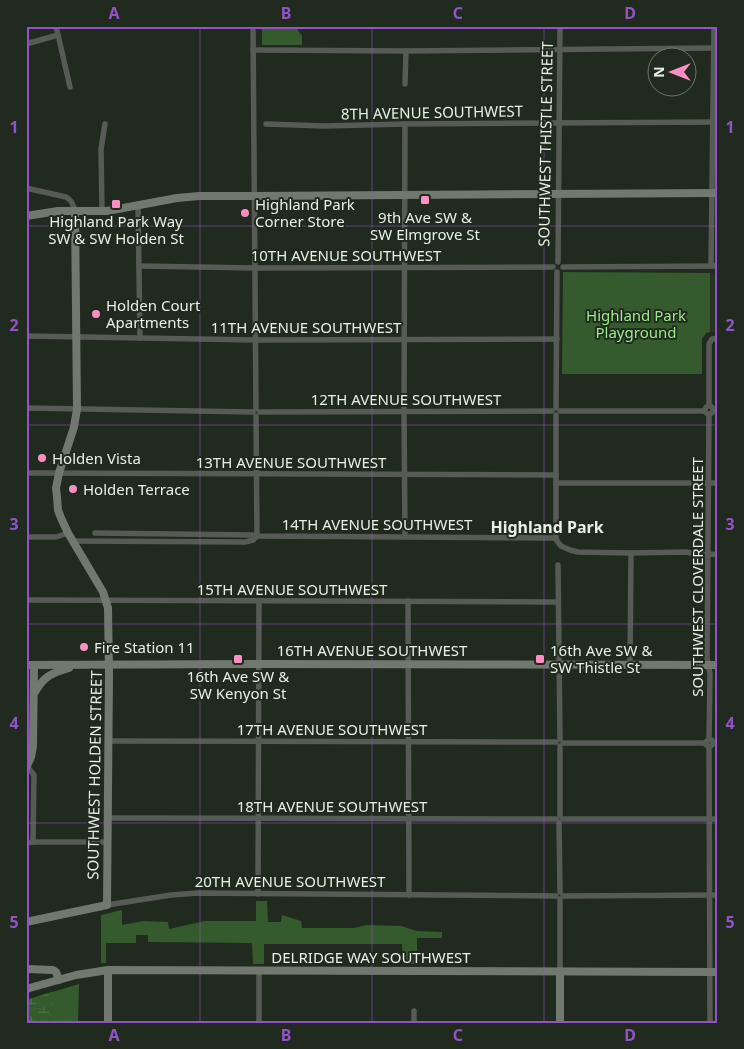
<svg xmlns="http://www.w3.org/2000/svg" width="744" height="1049" font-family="'Noto Sans',sans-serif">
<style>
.built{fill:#243322}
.green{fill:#355a2e}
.wetland{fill:url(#wetland-marsh)}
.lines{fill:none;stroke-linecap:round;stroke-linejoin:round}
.stream{stroke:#316f24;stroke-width:1}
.street{stroke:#565b55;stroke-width:5.5}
.secondary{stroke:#71796f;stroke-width:8}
.grid{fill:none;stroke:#9153c7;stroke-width:1;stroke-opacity:0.55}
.poi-dot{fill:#fb8fc4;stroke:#212a1f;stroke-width:2}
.labels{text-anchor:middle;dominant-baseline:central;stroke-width:4;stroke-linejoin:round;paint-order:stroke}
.street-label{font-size:15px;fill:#e8efe7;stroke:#212a1f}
.poi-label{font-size:15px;fill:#e8efe7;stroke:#212a1f;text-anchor:start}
.park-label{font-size:15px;fill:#99ec88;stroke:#212a1f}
.neighbourhood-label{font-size:16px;font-weight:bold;fill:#e8efe7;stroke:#212a1f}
.neatline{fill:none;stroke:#9153c7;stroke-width:2}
.grid-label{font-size:16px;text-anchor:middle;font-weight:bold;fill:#9153c7}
</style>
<defs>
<pattern id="wetland-marsh" width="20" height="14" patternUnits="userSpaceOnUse" patternTransform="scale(1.25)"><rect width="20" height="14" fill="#355a2e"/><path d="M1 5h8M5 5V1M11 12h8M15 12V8" fill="none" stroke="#52724c"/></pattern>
</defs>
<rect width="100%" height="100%" fill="#212a1f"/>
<!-- built -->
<rect class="built" x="710" y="273" width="8" height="59"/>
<!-- green -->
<g class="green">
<polygon points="262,26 295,26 302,36 302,45 262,45"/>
<polygon points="563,272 710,273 710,332 706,333 702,339 702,374 562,374"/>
<polygon points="256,901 267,901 268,922 281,922 282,915 301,921 302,928 354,928 367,925 401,926 417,931 442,932 442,938 417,938 417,964 403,964 402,944 264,944 264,964 253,964 252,943 148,942 148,935 136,935 136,943 106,943 106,963 101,963 101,915 122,910 122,925 143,921 168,922 169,929 205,921 256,921"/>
<polygon points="79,984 78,1023 26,1023 26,1000"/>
</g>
<!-- wetland -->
<polygon class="wetland" points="52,992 52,1023 26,1023 26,1000"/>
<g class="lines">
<!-- stream -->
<path class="stream" d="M26,1013C39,1003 48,1012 57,1021H68L71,1023"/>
<!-- street -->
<g class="street">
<polyline points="56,26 70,87"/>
<polyline points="253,26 256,409"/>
<polyline points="26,44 58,35"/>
<polyline points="253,50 406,51 713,48"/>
<polyline points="405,84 406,51"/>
<polyline points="266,124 325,126 405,124 718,122"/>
<polyline points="405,124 404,411 405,536"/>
<path d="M26,188L66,197C72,200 73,205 75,211"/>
<polyline points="138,205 140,338"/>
<polyline points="102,211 101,149 105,124"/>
<polyline points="558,262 560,26"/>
<polyline points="140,266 255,268 553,267"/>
<polyline points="711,266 714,26"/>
<polyline points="563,267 718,266"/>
<polyline points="26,336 255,340 557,339"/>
<circle cx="709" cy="410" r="4"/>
<polyline points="709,406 709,344 712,339 718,338"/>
<polyline points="26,408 253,412"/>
<polyline points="556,408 557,272"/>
<polyline points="560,411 705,411"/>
<polyline points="260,412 552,411"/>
<polyline points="556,415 556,538 557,541 561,546 570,550 578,552 631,553 686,552 700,555 718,554"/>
<polyline points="709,415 707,658 710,674 709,739 712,740 713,743 712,745 709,747 706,745 706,742 709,739"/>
<polyline points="256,416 257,536"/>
<polyline points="26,473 556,475"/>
<polyline points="556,483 718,483"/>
<polyline points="95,533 252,535 257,536 556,538"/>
<polyline points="26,537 56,537 68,533"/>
<polyline points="73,541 245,542 253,540 257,536"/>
<polyline points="558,565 560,739"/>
<polyline points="26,600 558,602"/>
<polyline points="408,601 409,895"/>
<polyline points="630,665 631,553"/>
<polyline points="108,741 556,742"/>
<polyline points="563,743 706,743"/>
<polyline points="560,746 560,816"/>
<polyline points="709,747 710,1023"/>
<polyline points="27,767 30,770 34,775 33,842"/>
<polyline points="107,818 556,819"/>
<polyline points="563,819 718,819"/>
<polyline points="559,822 560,892"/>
<polyline points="26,843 33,842 107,842"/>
<polyline points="258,894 259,601"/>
<polyline points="563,896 718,895"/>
<polyline points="560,899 560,971"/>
<polyline points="107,905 171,895 198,893 556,896"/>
<polyline points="259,971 259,1023"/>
<polyline points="414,1023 414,1011"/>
</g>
<!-- secondary -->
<g class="secondary">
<polyline points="26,216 58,211 107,211 177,198 199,196 254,196 718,193"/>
<polyline points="26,665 264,664 718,665"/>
<path d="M35,692C44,676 52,673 69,668"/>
<polyline points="26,768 31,757 33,746 34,665"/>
<polyline points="26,922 107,905 109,676 108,608 103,592 68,533 61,518 58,510 57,497 56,488 59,473 74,427 77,409 75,211"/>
<polyline points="26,969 53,970 56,972 59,980"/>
<polyline points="26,989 76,975 108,970 718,972"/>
<polyline points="108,1023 108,970"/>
<polyline points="560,1023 560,971"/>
</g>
</g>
<!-- grid -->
<path class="grid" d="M200,26V1023M372,26V1023M544,26V1023M26,226H718M26,425H718M26,624H718M26,823H718"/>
<!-- markers -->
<g class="poi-dot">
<rect x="420" y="195" width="10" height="10" rx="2.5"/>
<rect x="111" y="199" width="10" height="10" rx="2.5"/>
<circle cx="245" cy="213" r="5"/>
<circle cx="96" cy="314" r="5"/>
<circle cx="42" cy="458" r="5"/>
<circle cx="73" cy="489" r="5"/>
<circle cx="84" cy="647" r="5"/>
<rect x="233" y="654" width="10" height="10" rx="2.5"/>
<rect x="535" y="654" width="10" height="10" rx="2.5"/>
</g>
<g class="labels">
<!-- street labels -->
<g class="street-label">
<text transform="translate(432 112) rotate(-1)">8TH AVENUE SOUTHWEST</text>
<text transform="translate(545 144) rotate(-89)">SOUTHWEST THISTLE STREET</text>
<text x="346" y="255">10TH AVENUE SOUTHWEST</text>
<text x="306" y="327">11TH AVENUE SOUTHWEST</text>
<text x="406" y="399">12TH AVENUE SOUTHWEST</text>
<text x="291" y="462">13TH AVENUE SOUTHWEST</text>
<text x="377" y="524">14TH AVENUE SOUTHWEST</text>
<text transform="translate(697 577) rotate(-90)">SOUTHWEST CLOVERDALE STREET</text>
<text x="292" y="589">15TH AVENUE SOUTHWEST</text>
<text x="372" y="650">16TH AVENUE SOUTHWEST</text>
<text x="332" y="729">17TH AVENUE SOUTHWEST</text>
<text transform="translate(94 775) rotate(-89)">SOUTHWEST HOLDEN STREET</text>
<text x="332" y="806">18TH AVENUE SOUTHWEST</text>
<text x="290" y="881">20TH AVENUE SOUTHWEST</text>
<text x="371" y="957">DELRIDGE WAY SOUTHWEST</text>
</g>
<!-- poi labels -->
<g class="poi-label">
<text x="255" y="204">Highland Park<tspan x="255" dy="17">Corner Store</tspan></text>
<text x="425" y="217" text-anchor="middle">9th Ave SW &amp;<tspan x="425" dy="17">SW Elmgrove St</tspan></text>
<text x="116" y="221" text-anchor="middle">Highland Park Way<tspan x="116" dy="17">SW &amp; SW Holden St</tspan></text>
<text x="106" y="305">Holden Court<tspan x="106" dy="17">Apartments</tspan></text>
<text x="52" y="458">Holden Vista</text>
<text x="83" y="489">Holden Terrace</text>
<text x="94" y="647">Fire Station 11</text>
<text x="550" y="650">16th Ave SW &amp;<tspan x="550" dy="17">SW Thistle St</tspan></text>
<text x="238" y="676" text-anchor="middle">16th Ave SW &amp;<tspan x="238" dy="17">SW Kenyon St</tspan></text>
</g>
<!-- park labels -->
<g class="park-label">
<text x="636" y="315">Highland Park<tspan x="636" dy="17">Playground</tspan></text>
</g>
<!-- neighbourhood labels -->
<g class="neighbourhood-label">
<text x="547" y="527">Highland Park</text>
</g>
</g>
<!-- border -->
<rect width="744" height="1049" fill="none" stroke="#212a1f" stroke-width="55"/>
<!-- north arrow -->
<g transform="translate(672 72) rotate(270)"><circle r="24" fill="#212a1f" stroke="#71796f"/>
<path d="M0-4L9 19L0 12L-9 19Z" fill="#fb8fc4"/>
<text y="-8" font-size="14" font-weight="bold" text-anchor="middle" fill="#e8efe7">N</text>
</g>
<rect x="28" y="28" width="688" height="994" class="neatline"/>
<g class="grid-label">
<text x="114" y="19">A</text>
<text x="286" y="19">B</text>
<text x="458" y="19">C</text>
<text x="630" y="19">D</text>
<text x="14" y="133">1</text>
<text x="730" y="133">1</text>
<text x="14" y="331">2</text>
<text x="730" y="331">2</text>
<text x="14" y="530">3</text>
<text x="730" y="530">3</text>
<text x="14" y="729">4</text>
<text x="730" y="729">4</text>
<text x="14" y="928">5</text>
<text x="730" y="928">5</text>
<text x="114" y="1041">A</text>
<text x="286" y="1041">B</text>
<text x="458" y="1041">C</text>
<text x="630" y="1041">D</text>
</g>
</svg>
